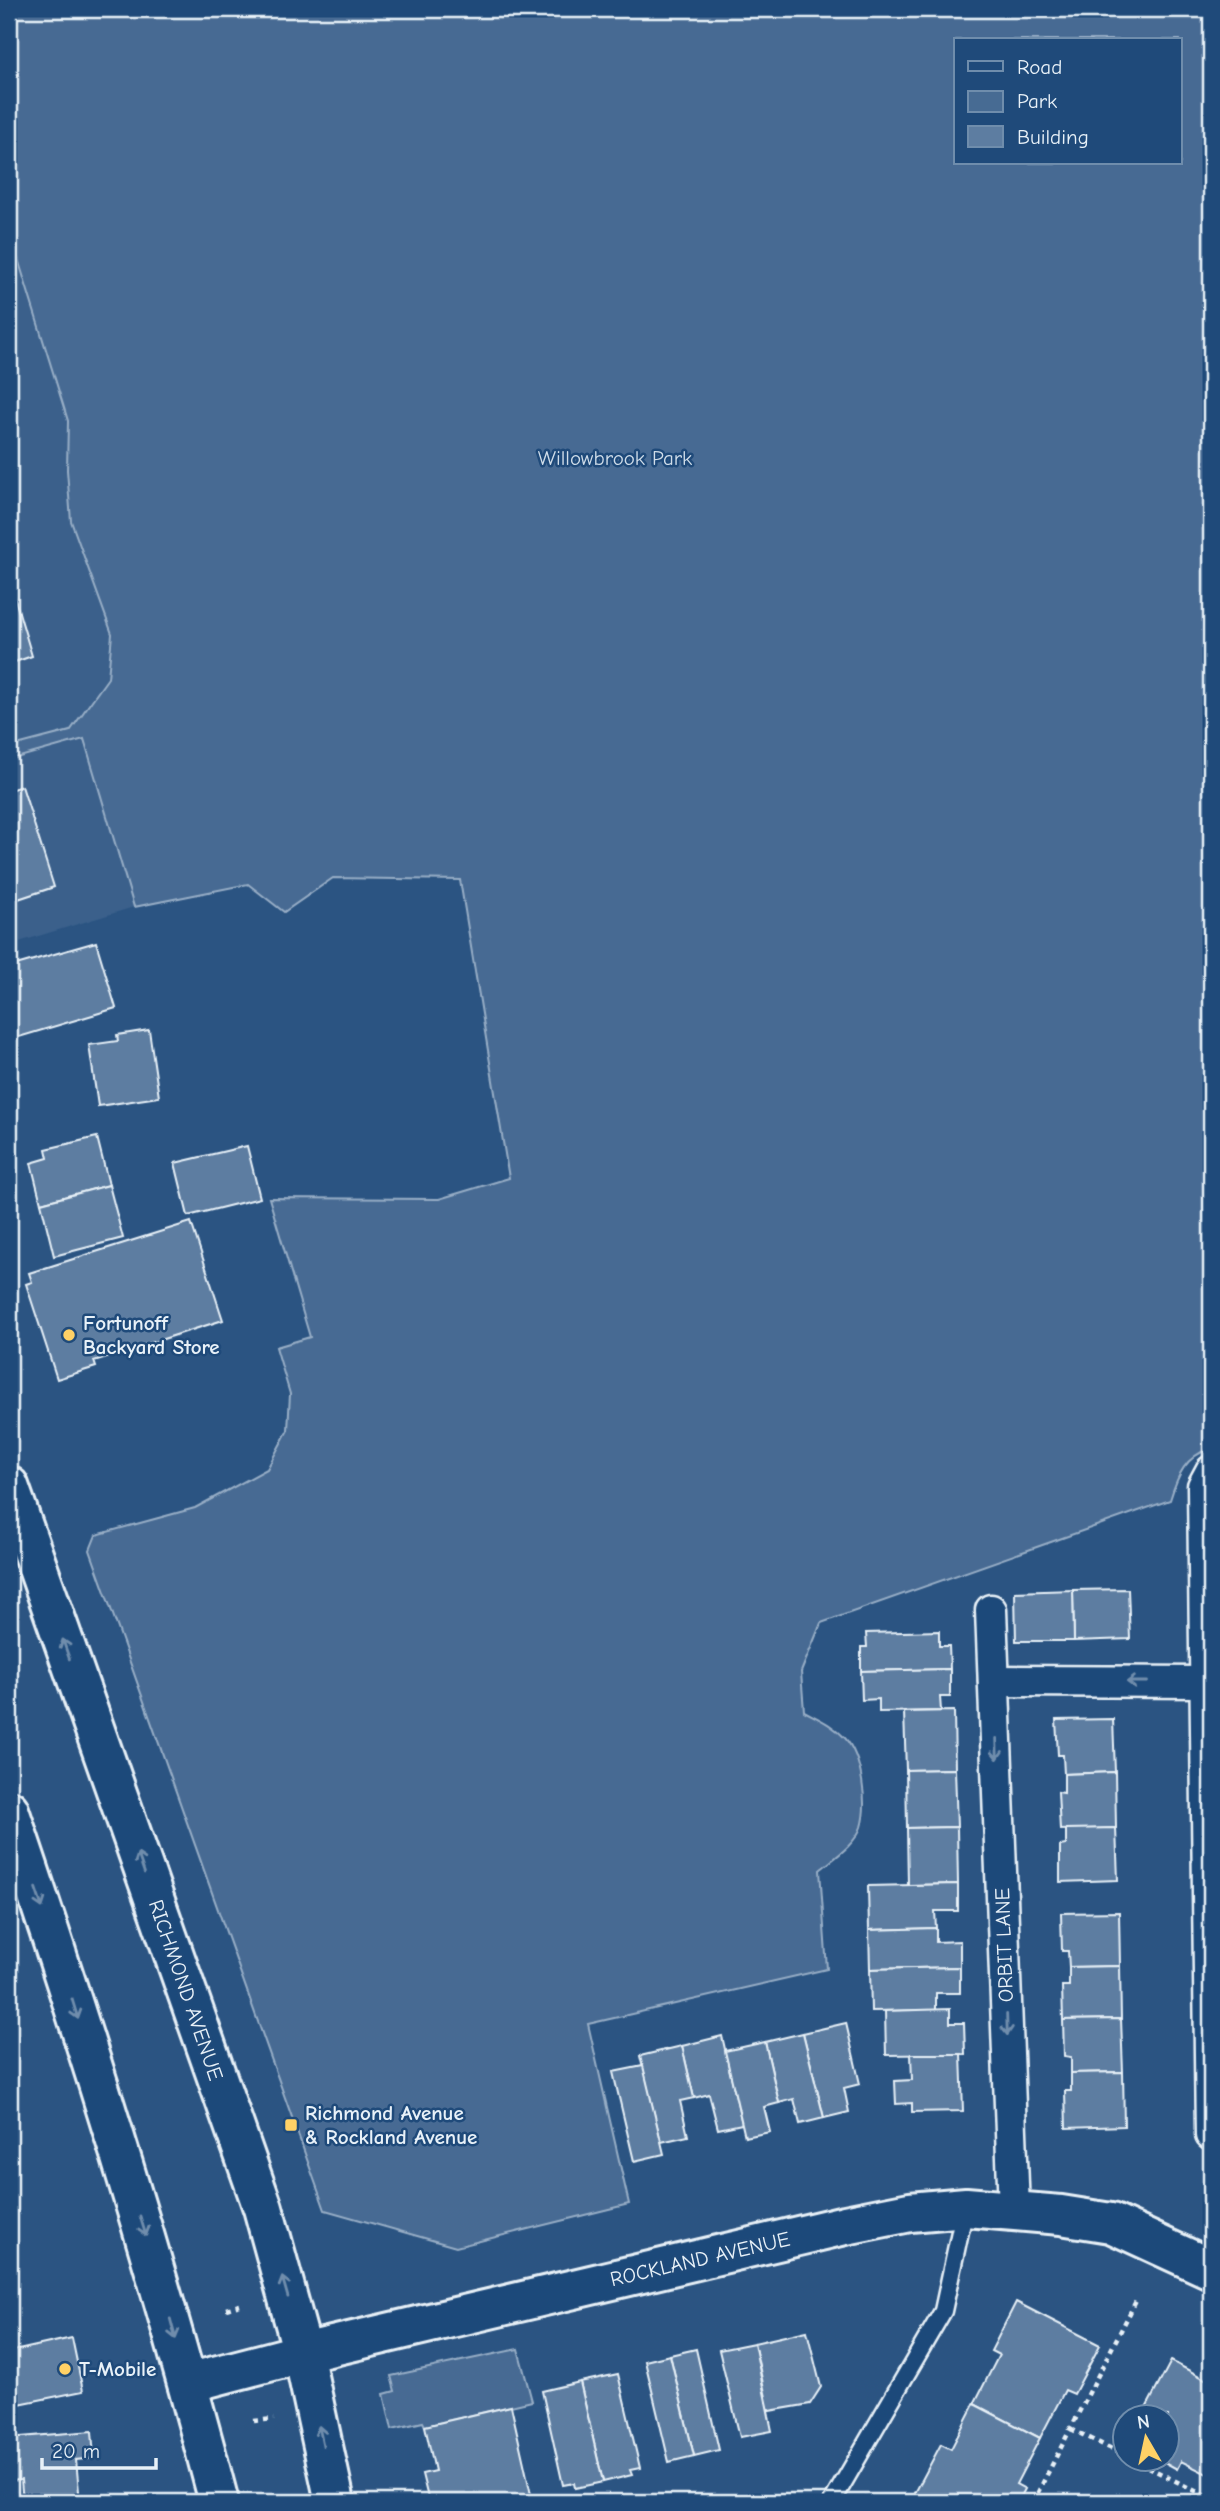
<svg xmlns="http://www.w3.org/2000/svg" width="1220" height="2511" font-family="'Comic Neue',sans-serif">
<style>
.built{fill:#3a608b}
.green{fill:#476b93;stroke:#98aec6;stroke-width:2;fill-rule:evenodd}
.building{fill:#5d7da1;stroke:#e8f1f8;stroke-width:2}
.lines{fill:none;stroke-linecap:round;stroke-linejoin:round}
.service-casing{stroke:#e8f1f8;stroke-width:21}
.minor-casing{stroke:#e8f1f8;stroke-width:35}
.tertiary-casing{stroke:#e8f1f8;stroke-width:44}
.primary-casing{stroke:#e8f1f8;stroke-width:44}
.path{stroke:#e8f1f8;stroke-width:4.5;stroke-dasharray:5 5;stroke-linecap:butt}
.service{stroke:#1f4a7a;stroke-width:16}
.minor{stroke:#1f4a7a;stroke-width:30}
.tertiary{stroke:#1f4a7a;stroke-width:38}
.primary{stroke:#1f4a7a;stroke-width:38}
.oneway{stroke:#6f8dac}
.poi-dot{fill:#ffd166;stroke:#1f4a7a;stroke-width:2.5}
.labels{text-anchor:middle;dominant-baseline:central;stroke-width:5;stroke-linejoin:round;paint-order:stroke}
.park-label{font-size:21px;fill:#d0dde9;stroke:#1f4a7a}
.poi-label{font-size:21px;font-weight:bold;fill:#e8f1f8;stroke:#1f4a7a;text-anchor:start}
.street-label{font-size:21px;fill:#e8f1f8;stroke:#1f4a7a}
</style>
<rect width="100%" height="100%" fill="#2b5482"/>
<filter id="ink" filterUnits="userSpaceOnUse"><feTurbulence type="fractalNoise" baseFrequency=".0143" numOctaves="2"/><feDisplacementMap in="SourceGraphic" scale="14" xChannelSelector="R" yChannelSelector="G"/><feConvolveMatrix kernelMatrix="1 2 1 2 8 2 1 2 1" color-interpolation-filters="sRGB"/></filter>
<g filter="url(#ink)">
<!-- built -->
<polygon class="built" points="18,259 68,421 67,470 71,521 112,633 108,678 76,722 84,739 134,907 9,945 9,262"/>
<!-- green -->
<g class="green">
<path d="M9,9H1211V1448C1185,1457 1178,1474 1170,1500L821,1623L801,1672L804,1711C819,1719 833,1725 845,1738C862,1757 868,1803 861,1827C855,1845 834,1858 820,1870L827,1969L588,2024L629,2204L456,2247L325,2210L90,1550L96,1535L195,1508L267,1469L288,1430L290,1394L276,1347L310,1337L269,1198L439,1199L509,1178L460,880L333,878L284,912L248,884L134,907L84,739L9,760V747L70,731L108,678L112,634L71,521L67,470L68,421L18,259L9,262ZM956,40H1180V163H956Z"/>
<polygon points="518,2349 532,2401 425,2426 423,2422 392,2429 384,2394 395,2391 391,2376"/>
</g>
<!-- building -->
<g class="building">
<polygon points="9,579 32,656 9,664"/>
<polygon points="22,786 54,887 9,902 9,790"/>
<polygon points="96,942 116,1008 9,1040 9,967"/>
<polygon points="149,1030 159,1097 98,1106 89,1045 118,1041 117,1035"/>
<polygon points="97,1137 109,1185 41,1203 31,1163 48,1158 46,1149"/>
<polygon points="247,1146 260,1198 188,1216 175,1163"/>
<polygon points="109,1185 123,1238 54,1256 41,1203"/>
<polygon points="191,1222 223,1320 94,1361 96,1367 57,1379 26,1284 32,1282 29,1273"/>
<polygon points="1128,1589 1130,1639 1074,1641 1073,1590"/>
<polygon points="1073,1590 1074,1641 1016,1641 1015,1592"/>
<polygon points="939,1631 939,1646 949,1646 950,1669 861,1671 861,1647 867,1647 866,1633"/>
<polygon points="950,1669 950,1697 940,1697 941,1711 879,1712 879,1699 862,1700 861,1671"/>
<polygon points="954,1711 955,1769 906,1770 904,1712"/>
<polygon points="1113,1719 1115,1772 1064,1774 1063,1755 1058,1755 1056,1720"/>
<polygon points="955,1769 957,1827 907,1828 906,1770"/>
<polygon points="1115,1772 1116,1828 1060,1830 1058,1792 1064,1793 1064,1774"/>
<polygon points="957,1827 958,1884 908,1885 907,1828"/>
<polygon points="1116,1828 1118,1880 1060,1882 1060,1846 1066,1845 1066,1829"/>
<polygon points="958,1884 958,1911 935,1911 936,1928 869,1930 868,1886"/>
<polygon points="1119,1912 1120,1966 1069,1967 1068,1951 1062,1951 1061,1913"/>
<polygon points="936,1928 936,1942 960,1941 960,1967 870,1969 869,1930"/>
<polygon points="1120,1966 1121,2019 1063,2020 1062,1986 1069,1986 1069,1967"/>
<polygon points="960,1967 960,1993 936,1993 936,2010 871,2011 870,1969"/>
<polygon points="950,2009 950,2023 964,2023 965,2054 886,2055 885,2011"/>
<polygon points="1121,2019 1123,2072 1071,2073 1071,2057 1064,2056 1063,2020"/>
<polygon points="846,2023 860,2084 844,2088 849,2112 824,2118 803,2033"/>
<polygon points="803,2033 824,2118 800,2124 794,2099 779,2103 765,2042"/>
<polygon points="722,2036 742,2124 718,2129 709,2094 694,2098 682,2046"/>
<polygon points="765,2042 779,2103 764,2107 770,2132 745,2137 725,2051"/>
<polygon points="682,2046 694,2098 680,2101 688,2136 661,2142 640,2056"/>
<polygon points="911,2054 961,2054 963,2111 912,2112 912,2103 896,2104 895,2081 912,2080"/>
<polygon points="643,2066 664,2154 634,2161 613,2072"/>
<polygon points="1123,2072 1124,2126 1066,2128 1065,2091 1071,2091 1071,2073"/>
<polygon points="1016,2302 1100,2345 1074,2394 1065,2390 1040,2438 974,2404 999,2355 991,2351"/>
<polygon points="807,2331 821,2387 810,2404 769,2411 754,2343"/>
<polygon points="72,2338 83,2391 9,2406 9,2352"/>
<polygon points="754,2343 772,2431 740,2437 719,2350"/>
<polygon points="696,2349 719,2450 694,2456 670,2355"/>
<polygon points="670,2355 694,2456 669,2462 645,2361"/>
<polygon points="1171,2361 1211,2382 1211,2476 1181,2461 1177,2469 1157,2458 1168,2458 1168,2416 1142,2416"/>
<polygon points="618,2374 640,2468 630,2470 632,2475 603,2482 580,2382"/>
<polygon points="580,2382 603,2482 575,2488 574,2483 563,2485 542,2391"/>
<polygon points="974,2404 1040,2438 1016,2484 1025,2489 1018,2502 933,2502 915,2493 941,2444 951,2449"/>
<polygon points="511,2406 532,2499 518,2502 429,2502 422,2474 435,2471 425,2426"/>
<polygon points="92,2431 94,2458 76,2460 80,2502 23,2502 21,2480 9,2481 9,2438"/>
</g>
<g class="lines">
<defs>
<polyline id="service" points="832,2502 943,2311 965,2208"/>
<g id="minor">
<polyline points="1211,1471 1203,1486 1211,2135"/>
<polyline points="991,1610 1014,2210"/>
<polyline points="994,1681 1206,1682"/>
</g>
<polyline id="tertiary" points="188,2383 303,2353 845,2225 910,2212 966,2207 1061,2215 1111,2223 1211,2269"/>
<g id="primary">
<polyline points="9,1486 263,2208 303,2353 335,2502"/>
<path d="M9,1810C86,2038 158,2269 219,2502"/>
</g>
</defs>
<!-- service casing -->
<use href="#service" class="service-casing"/>
<!-- minor casing -->
<use href="#minor" class="minor-casing"/>
<!-- tertiary casing -->
<use href="#tertiary" class="tertiary-casing"/>
<!-- primary casing -->
<use href="#primary" class="primary-casing"/>
<!-- path -->
<g class="path">
<polyline points="226,2309 240,2305"/>
<polyline points="254,2421 274,2419"/>
<polyline points="1071,2429 1126,2456"/>
<polyline points="1130,2458 1211,2499"/>
<polyline points="864,2498 875,2502"/>
<polyline points="1033,2502 1136,2301"/>
</g>
<!-- service -->
<use href="#service" class="service"/>
<!-- minor -->
<use href="#minor" class="minor"/>
<!-- tertiary -->
<use href="#tertiary" class="tertiary"/>
<!-- primary -->
<use href="#primary" class="primary"/>
</g>
<!-- one-way arrows -->
<defs><path id="oneway-shaft" d="M-6 0H5M1.5-3L5.5 0L1.5 3" fill="none" stroke-width="1.6" stroke-linecap="round" stroke-linejoin="round" transform="scale(1.75)"/></defs>
<g class="oneway">
<use href="#oneway-shaft" transform="translate(66 1649) rotate(-109)"/>
<use href="#oneway-shaft" transform="translate(1137 1682) rotate(-180)"/>
<use href="#oneway-shaft" transform="translate(997 1749) rotate(88)"/>
<use href="#oneway-shaft" transform="translate(141 1863) rotate(-109)"/>
<use href="#oneway-shaft" transform="translate(39 1898) rotate(71)"/>
<use href="#oneway-shaft" transform="translate(75 2009) rotate(73)"/>
<use href="#oneway-shaft" transform="translate(1007 2025) rotate(88)"/>
<use href="#oneway-shaft" transform="translate(143 2226) rotate(73)"/>
<use href="#oneway-shaft" transform="translate(285 2287) rotate(-106)"/>
<use href="#oneway-shaft" transform="translate(173 2329) rotate(75)"/>
<use href="#oneway-shaft" transform="translate(321 2436) rotate(-102)"/>
</g>
</g>
<!-- markers -->
<g class="poi-dot">
<circle cx="69" cy="1335" r="7"/>
<rect x="284" y="2118" width="14" height="14" rx="3.5"/>
<circle cx="65" cy="2369" r="7"/>
</g>
<g class="labels">
<!-- park labels -->
<g class="park-label">
<text x="615" y="458">Willowbrook Park</text>
</g>
<!-- poi labels -->
<g class="poi-label">
<text x="83" y="1323">Fortunoff<tspan x="83" dy="24">Backyard Store</tspan></text>
<text x="305" y="2113">Richmond Avenue<tspan x="305" dy="24">&amp; Rockland Avenue</tspan></text>
<text x="79" y="2369">T-Mobile</text>
</g>
<!-- street labels -->
<g class="street-label">
<text transform="translate(1004 1945) rotate(-92)">ORBIT LANE</text>
<text transform="translate(186 1990) rotate(71)">RICHMOND AVENUE</text>
<text transform="translate(700 2259) rotate(-13)">ROCKLAND AVENUE</text>
</g>
</g>
<!-- margin -->
<rect width="1220" height="2511" fill="none" stroke="#1f4a7a" stroke-width="35"/>
<rect x="18" y="18" width="1185" height="2476" fill="none" stroke="#e8f1f8" stroke-width="2.5" filter="url(#ink)"/>
<!-- legend -->
<rect x="954" y="38" width="228" height="126" fill="#1f4a7a" stroke="#6f8dac" stroke-width="2"/>
<rect x="968" y="61" width="35" height="10" fill="#1f4a7a" stroke="#6f8dac" stroke-width="2"/>
<text x="1017" y="74" font-size="21" fill="#e8f1f8">Road</text>
<rect x="968" y="91" width="35" height="21" fill="#476b93" stroke="#6f8dac" stroke-width="2"/>
<text x="1017" y="108" font-size="21" fill="#e8f1f8">Park</text>
<rect x="968" y="126" width="35" height="21" fill="#5d7da1" stroke="#6f8dac" stroke-width="2"/>
<text x="1017" y="144" font-size="21" fill="#e8f1f8">Building</text>
<!-- north arrow -->
<g transform="translate(1146 2438) rotate(351)"><circle r="33" fill="#1f4a7a" stroke="#6f8dac" stroke-width="2"/>
<path d="M0-5L12 26L0 18L-12 26Z" fill="#ffd166"/>
<text y="-10" font-size="19" font-weight="bold" text-anchor="middle" fill="#e8f1f8">N</text>
</g>
<!-- scale -->
<path d="M42 2458v10h114v-10" fill="none" stroke="#e8f1f8" stroke-width="3.5"/>
<text x="52" y="2458" font-size="21" fill="#e8f1f8" stroke="#1f4a7a" stroke-width="5" paint-order="stroke">20 m</text>
</svg>
